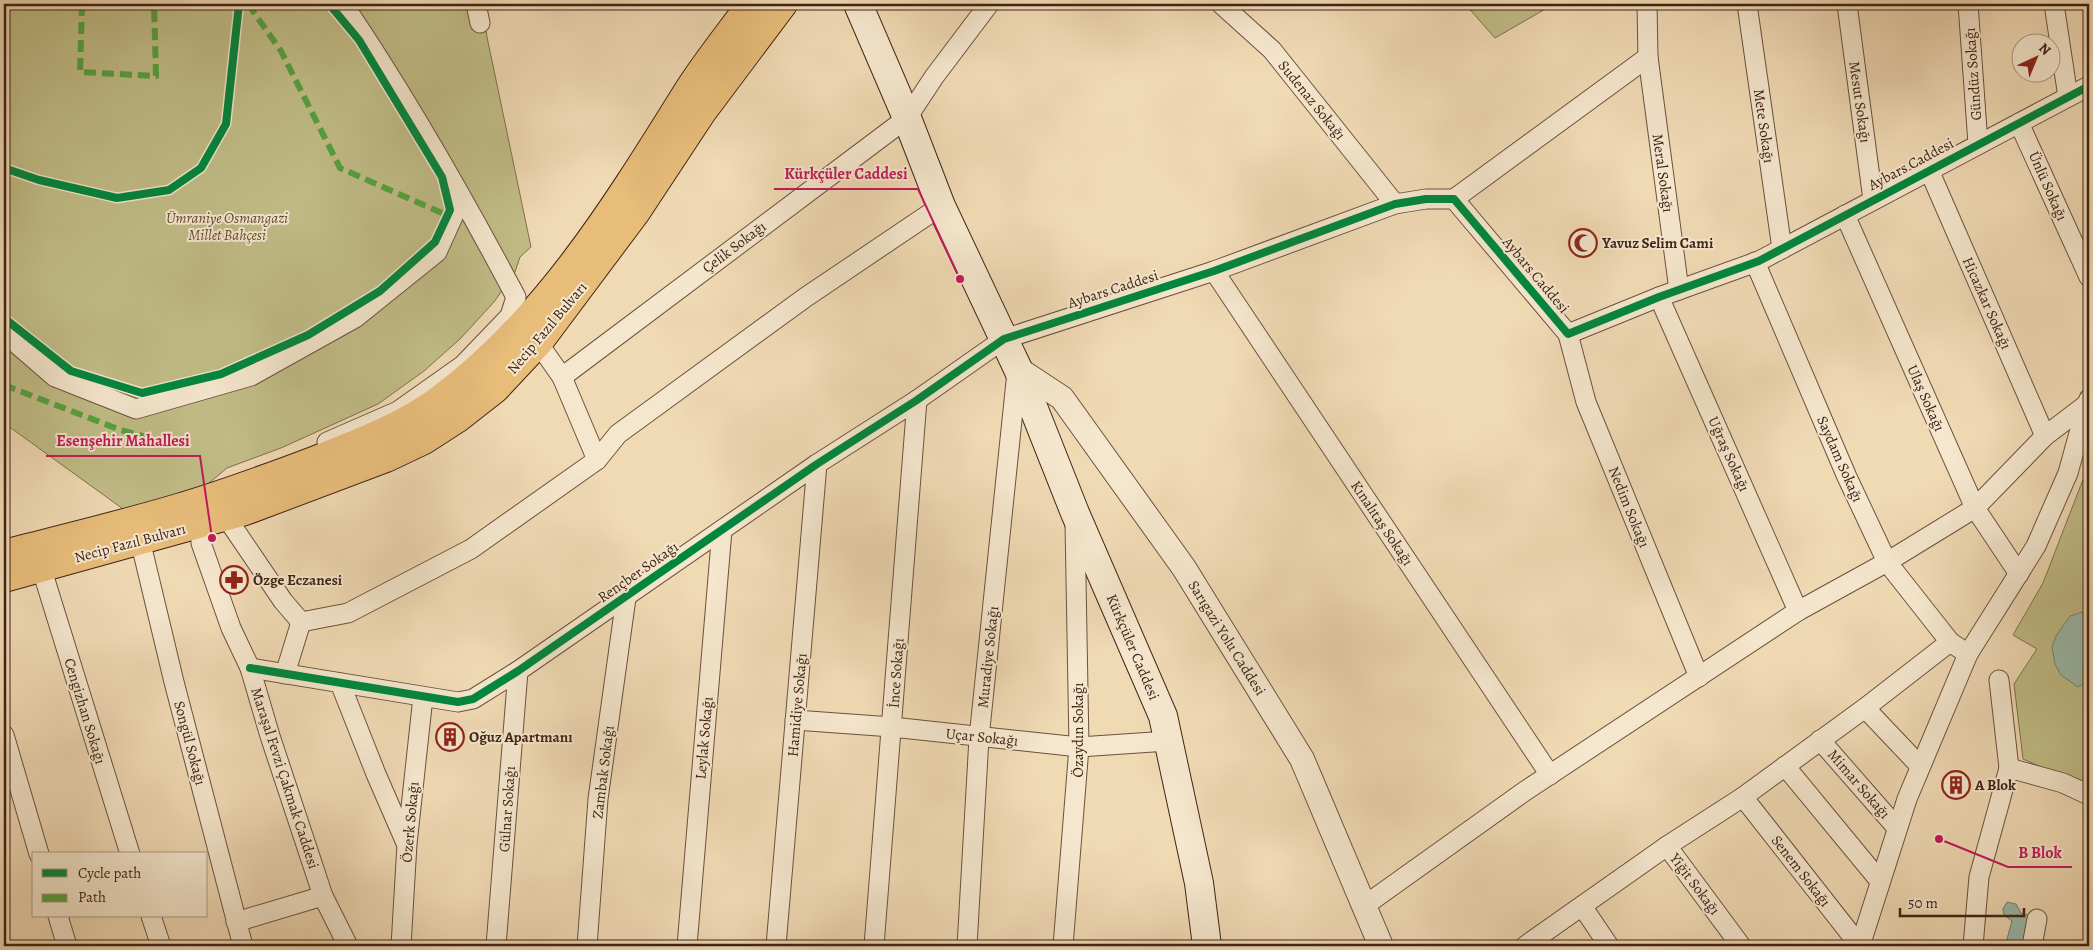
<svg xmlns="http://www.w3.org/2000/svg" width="2093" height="950" font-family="Alegreya,serif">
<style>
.green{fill:#c1bd87;stroke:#80704e}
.water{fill:#9abbac;stroke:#767e70}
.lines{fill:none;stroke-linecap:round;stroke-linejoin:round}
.minor-casing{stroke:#6c513e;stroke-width:21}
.tertiary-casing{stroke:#6c513e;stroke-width:26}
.secondary-casing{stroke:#402316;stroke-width:30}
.primary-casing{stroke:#402316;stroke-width:30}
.minor{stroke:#f5e7ce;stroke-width:19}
.tertiary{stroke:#f5e7ce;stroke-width:24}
.secondary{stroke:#f5e7ce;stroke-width:28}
.primary{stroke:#e8bd7a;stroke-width:28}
.quiet{stroke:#54a240;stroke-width:6;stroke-dasharray:12 6;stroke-linecap:butt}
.cycleway-casing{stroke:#f5e7ce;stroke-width:11}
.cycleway{stroke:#00873e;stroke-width:8}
.labels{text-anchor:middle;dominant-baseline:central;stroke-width:4;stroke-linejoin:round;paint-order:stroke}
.street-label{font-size:15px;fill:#402316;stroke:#f5e7ce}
.park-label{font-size:15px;font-style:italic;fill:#604a32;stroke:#f5e7ce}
.poi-label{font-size:15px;font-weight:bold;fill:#402316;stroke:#f5e7ce;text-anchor:start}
.leader{fill:none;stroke:#c2185b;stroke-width:2}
.callout-dot{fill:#c2185b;stroke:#f5e7ce;stroke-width:2}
.callout-label{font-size:16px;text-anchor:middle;font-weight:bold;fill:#c2185b;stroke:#f5e7ce;stroke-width:4;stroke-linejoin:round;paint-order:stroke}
</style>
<rect width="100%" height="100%" fill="#f0dab4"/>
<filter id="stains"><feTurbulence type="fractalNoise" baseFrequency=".004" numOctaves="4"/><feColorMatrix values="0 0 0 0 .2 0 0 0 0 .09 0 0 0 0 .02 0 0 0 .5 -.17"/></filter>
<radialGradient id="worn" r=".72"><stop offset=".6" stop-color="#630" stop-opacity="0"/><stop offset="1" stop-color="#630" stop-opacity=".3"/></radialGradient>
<!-- green -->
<g class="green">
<polygon points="4,4 482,4 487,37 531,247 520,257 515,272 494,302 460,339 424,371 378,404 281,448 227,468 202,489 130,514 4,423"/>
<polygon points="1465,4 1554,4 1495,38"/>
<polygon points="2089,464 2089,789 2023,759 2014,684 2037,649 2013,635 2043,583"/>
</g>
<!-- water -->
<g class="water">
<polygon points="2089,610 2089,681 2078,687 2061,675 2055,664 2052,647 2056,636 2070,616"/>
<polygon points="2007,902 2016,904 2021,913 2028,915 2030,920 2027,946 2005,946 2012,921 2004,915 2003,909"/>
</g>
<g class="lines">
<defs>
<g id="minor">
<polyline points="476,4 480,23"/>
<polyline points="1221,4 1272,50 1395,204"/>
<polyline points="1747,4 1782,249"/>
<polyline points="1847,4 1873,200"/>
<polyline points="1968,4 1978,144"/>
<polyline points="2054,4 2068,97"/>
<polyline points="1648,57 1679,290"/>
<polyline points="2019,123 2089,277"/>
<polyline points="1929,170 2045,436"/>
<polyline points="1454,199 1648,57 1647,4"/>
<polyline points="1845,215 1975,508 2019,574"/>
<polyline points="1755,262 1847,477 1887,562 1950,642 1968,654 2036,546 2068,473 2087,404"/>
<polyline points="1214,271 1550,775"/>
<polyline points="1659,297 1798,611"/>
<polyline points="4,333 55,377 136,409 251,376 355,318 437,252 461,199"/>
<polyline points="1568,334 1586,402 1699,677"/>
<polyline points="538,343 562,377 597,460"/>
<polyline points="562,377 907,118 934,77 989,4"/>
<path d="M327,442L398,411L463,365L510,316L516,297C463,197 407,98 343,4"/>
<polyline points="220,508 283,601 301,622 348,613 471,549 597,460 618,434 806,297 941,206"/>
<polyline points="201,524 201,543 231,628 250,668 270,736 323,896 348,946"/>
<polyline points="140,540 174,682 243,946"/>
<polyline points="41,567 130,854"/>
<polyline points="250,668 458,702 473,699 518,671 817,464 917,400 1004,339 1214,271 1395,204 1426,199 1454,199 1568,334 1659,297 1759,261 2089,86"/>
<polyline points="285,674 301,622"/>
<polyline points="1999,680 2009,768"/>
<polyline points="340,683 376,774 406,843"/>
<polyline points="1865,708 1920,766"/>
<polyline points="795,720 892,727 1079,747 1168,741"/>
<polyline points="4,735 39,854"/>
<polyline points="1820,740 1897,828"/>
<polyline points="1785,766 1879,880"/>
<polyline points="1743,797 1860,946"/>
<polyline points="1667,846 1741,946"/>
<polyline points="1364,906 1525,791 1798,611 1887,562 1975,508 2045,436 2087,404 2089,399"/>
<polyline points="1582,906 1609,946"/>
<polyline points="58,916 67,946"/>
<polyline points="151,916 161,946"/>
<polyline points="236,922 323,896"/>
<polyline points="401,946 407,844 423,697"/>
<polyline points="496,946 518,671"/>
<polyline points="587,946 598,799 626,598"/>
<polyline points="687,946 722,530"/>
<polyline points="776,946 817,464"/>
<polyline points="874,946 917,400"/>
<polyline points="967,946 979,738 1017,372"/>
<polyline points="1063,946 1079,747 1075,523"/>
<polyline points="1525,946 1667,846 1743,797 1865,708 1950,642"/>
<polyline points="1860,946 1907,799 1968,654"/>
<polyline points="1973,946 1979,877 2009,768 2063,783 2089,795"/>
<polyline points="2032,946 2037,919"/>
</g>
<polyline id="tertiary" points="1018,369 1062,398 1184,568 1302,759 1381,946"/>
<polyline id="secondary" points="858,4 907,118 941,206 1018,369 1075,513 1163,716 1199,883 1207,946"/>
<g id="primary">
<path d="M4,554C62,539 121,525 178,508C225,494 271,477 316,460C359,443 402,427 439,400C547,320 618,203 688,91C707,61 730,33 751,4"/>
<polyline points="4,578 245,511 386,458 424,440 458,418 495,389 538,343 636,212 702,112 783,4"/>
</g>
</defs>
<!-- minor casing -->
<use href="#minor" class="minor-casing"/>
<!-- tertiary casing -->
<use href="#tertiary" class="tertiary-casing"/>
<!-- secondary casing -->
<use href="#secondary" class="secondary-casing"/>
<!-- primary casing -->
<use href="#primary" class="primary-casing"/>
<!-- minor -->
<use href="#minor" class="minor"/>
<!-- tertiary -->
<use href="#tertiary" class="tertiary"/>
<!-- secondary -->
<use href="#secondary" class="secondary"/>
<!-- primary -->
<use href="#primary" class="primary"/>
<!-- quiet -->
<g class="quiet">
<polyline points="82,4 80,72 156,76 154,4"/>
<polyline points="248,4 281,51 340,168 451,217"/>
<polyline points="4,385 118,429 167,443"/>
</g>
<defs>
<g id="cycleway">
<polyline points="4,168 39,180 117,198 169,190 201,168 226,124 239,4"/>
<polyline points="4,318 71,371 142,393 221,374 308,335 380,291 435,242 450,210 442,177 359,40 329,4"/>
<polyline points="250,668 458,702 473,699 518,671 817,464 917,400 1004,339 1214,271 1395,204 1426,199 1454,199 1568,334 1659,297 1759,261 2089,86"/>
</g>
</defs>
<!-- cycleway casing -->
<use href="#cycleway" class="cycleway-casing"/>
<!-- cycleway -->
<use href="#cycleway" class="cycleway"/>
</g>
<!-- icons -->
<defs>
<symbol id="mosque-ring" viewBox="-11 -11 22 22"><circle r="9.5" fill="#f5e7ce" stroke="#8f2418" stroke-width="1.5"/><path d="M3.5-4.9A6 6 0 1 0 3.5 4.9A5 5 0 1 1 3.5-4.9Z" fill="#8f2418"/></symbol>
<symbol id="pharmacy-ring" viewBox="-11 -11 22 22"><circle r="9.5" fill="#f5e7ce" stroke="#8f2418" stroke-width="1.5"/><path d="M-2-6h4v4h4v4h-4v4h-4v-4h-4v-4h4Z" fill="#8f2418"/></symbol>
<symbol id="building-ring" viewBox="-11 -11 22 22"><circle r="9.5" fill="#f5e7ce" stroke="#8f2418" stroke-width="1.5"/><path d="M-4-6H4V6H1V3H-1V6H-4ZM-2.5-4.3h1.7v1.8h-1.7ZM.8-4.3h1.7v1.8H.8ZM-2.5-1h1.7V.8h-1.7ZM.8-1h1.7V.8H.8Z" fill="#8f2418"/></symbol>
</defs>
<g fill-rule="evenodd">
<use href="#mosque-ring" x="1567" y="227" width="32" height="32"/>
<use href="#pharmacy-ring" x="218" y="564" width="32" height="32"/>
<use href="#building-ring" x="434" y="721" width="32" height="32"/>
<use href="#building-ring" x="1940" y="769" width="32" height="32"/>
</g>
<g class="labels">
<!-- street labels -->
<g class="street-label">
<text transform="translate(1973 74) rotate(-94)">Gündüz Sokağı</text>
<text transform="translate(1312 100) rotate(51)">Sudenaz Sokağı</text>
<text transform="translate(1860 102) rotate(82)">Mesut Sokağı</text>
<text transform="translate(1764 126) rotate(82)">Mete Sokağı</text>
<text transform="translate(1911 164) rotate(-28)">Aybars Caddesi</text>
<text transform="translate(1663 173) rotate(82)">Meral Sokağı</text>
<text transform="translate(2048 186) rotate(66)">Ünlü Sokağı</text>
<text transform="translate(734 247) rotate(-37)">Çelik Sokağı</text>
<text transform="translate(1536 275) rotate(50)">Aybars Caddesi</text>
<text transform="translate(1113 289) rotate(-18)">Aybars Caddesi</text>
<text transform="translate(1987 303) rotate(66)">Hicazkar Sokağı</text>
<text transform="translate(547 328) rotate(-50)">Necip Fazıl Bulvarı</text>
<text transform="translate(1926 398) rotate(66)">Ulaş Sokağı</text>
<text transform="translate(1729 454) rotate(66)">Uğraş Sokağı</text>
<text transform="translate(1840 459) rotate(66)">Saydam Sokağı</text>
<text transform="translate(1629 507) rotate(68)">Nedim Sokağı</text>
<text transform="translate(1382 523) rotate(56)">Kınalıtaş Sokağı</text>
<text transform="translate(130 543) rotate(-15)">Necip Fazıl Bulvarı</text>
<text transform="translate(638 572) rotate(-35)">Rençber Sokağı</text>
<text transform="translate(1227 638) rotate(58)">Sarıgazi Yolu Caddesi</text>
<text transform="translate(1133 647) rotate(67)">Kürkçüler Caddesi</text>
<text transform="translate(988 657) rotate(-84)">Muradiye Sokağı</text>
<text transform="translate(896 673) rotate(-86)">İnce Sokağı</text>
<text transform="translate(797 705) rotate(-85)">Hamidiye Sokağı</text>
<text transform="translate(85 711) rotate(73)">Cengizhan Sokağı</text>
<text transform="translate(1078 730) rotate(-90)">Özaydın Sokağı</text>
<text transform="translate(982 737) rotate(6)">Uçar Sokağı</text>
<text transform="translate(704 738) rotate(-85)">Leylak Sokağı</text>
<text transform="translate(190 743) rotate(75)">Songül Sokağı</text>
<text transform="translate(603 772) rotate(-83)">Zambak Sokağı</text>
<text transform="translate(285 778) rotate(72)">Maraşal Fevzi Çakmak Caddesi</text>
<text transform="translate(1859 784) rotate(49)">Mimar Sokağı</text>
<text transform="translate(507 809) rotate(-86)">Gülnar Sokağı</text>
<text transform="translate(410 822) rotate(-85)">Özerk Sokağı</text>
<text transform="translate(1801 871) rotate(52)">Senem Sokağı</text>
<text transform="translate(1695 884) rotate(53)">Yiğit Sokağı</text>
</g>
<!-- park labels -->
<g class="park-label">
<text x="227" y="218">Ümraniye Osmangazi<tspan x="227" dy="17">Millet Bahçesi</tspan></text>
</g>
<!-- poi labels -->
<g class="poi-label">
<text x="1602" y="243">Yavuz Selim Cami</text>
<text x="253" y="580">Özge Eczanesi</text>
<text x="469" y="737">Oğuz Apartmanı</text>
<text x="1975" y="785">A Blok</text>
</g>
</g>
<!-- callouts -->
<path class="leader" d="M960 279L918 189H774M212 538L200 456H46M1939 839L2008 867H2072"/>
<g class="callout-dot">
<circle cx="960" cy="279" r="5"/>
<circle cx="212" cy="538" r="5"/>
<circle cx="1939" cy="839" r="5"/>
</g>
<g class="callout-label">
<text x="846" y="179">Kürkçüler Caddesi</text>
<text x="123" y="446">Esenşehir Mahallesi</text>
<text x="2040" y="858">B Blok</text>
</g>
<!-- margin -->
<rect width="2093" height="950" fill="none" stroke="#f0dab4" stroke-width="20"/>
<rect x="5" y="5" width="2083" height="940" fill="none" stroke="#402316" stroke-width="2.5"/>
<rect x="10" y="10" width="2073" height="930" fill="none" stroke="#402316"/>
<!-- legend -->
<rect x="32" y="852" width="175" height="65" fill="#f5e7ce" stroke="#ad9984"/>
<rect x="42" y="869" width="25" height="8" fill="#00873e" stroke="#ad9984"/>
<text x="78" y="878" font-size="15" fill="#402316">Cycle path</text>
<rect x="42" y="894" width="25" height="8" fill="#54a240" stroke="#ad9984"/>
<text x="78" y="902" font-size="15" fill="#402316">Path</text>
<!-- north arrow -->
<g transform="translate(2036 58) rotate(44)"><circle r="24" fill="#f5e7ce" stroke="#ad9984"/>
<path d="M0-4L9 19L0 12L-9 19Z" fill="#8f2418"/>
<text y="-8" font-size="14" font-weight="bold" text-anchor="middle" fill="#402316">N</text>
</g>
<!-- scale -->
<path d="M1900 908v8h124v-8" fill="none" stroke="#402316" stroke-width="2.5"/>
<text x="1908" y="908" font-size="15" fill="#402316" stroke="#f5e7ce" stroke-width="4" paint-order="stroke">50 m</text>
<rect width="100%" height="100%" filter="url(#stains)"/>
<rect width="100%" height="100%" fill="url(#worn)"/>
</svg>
